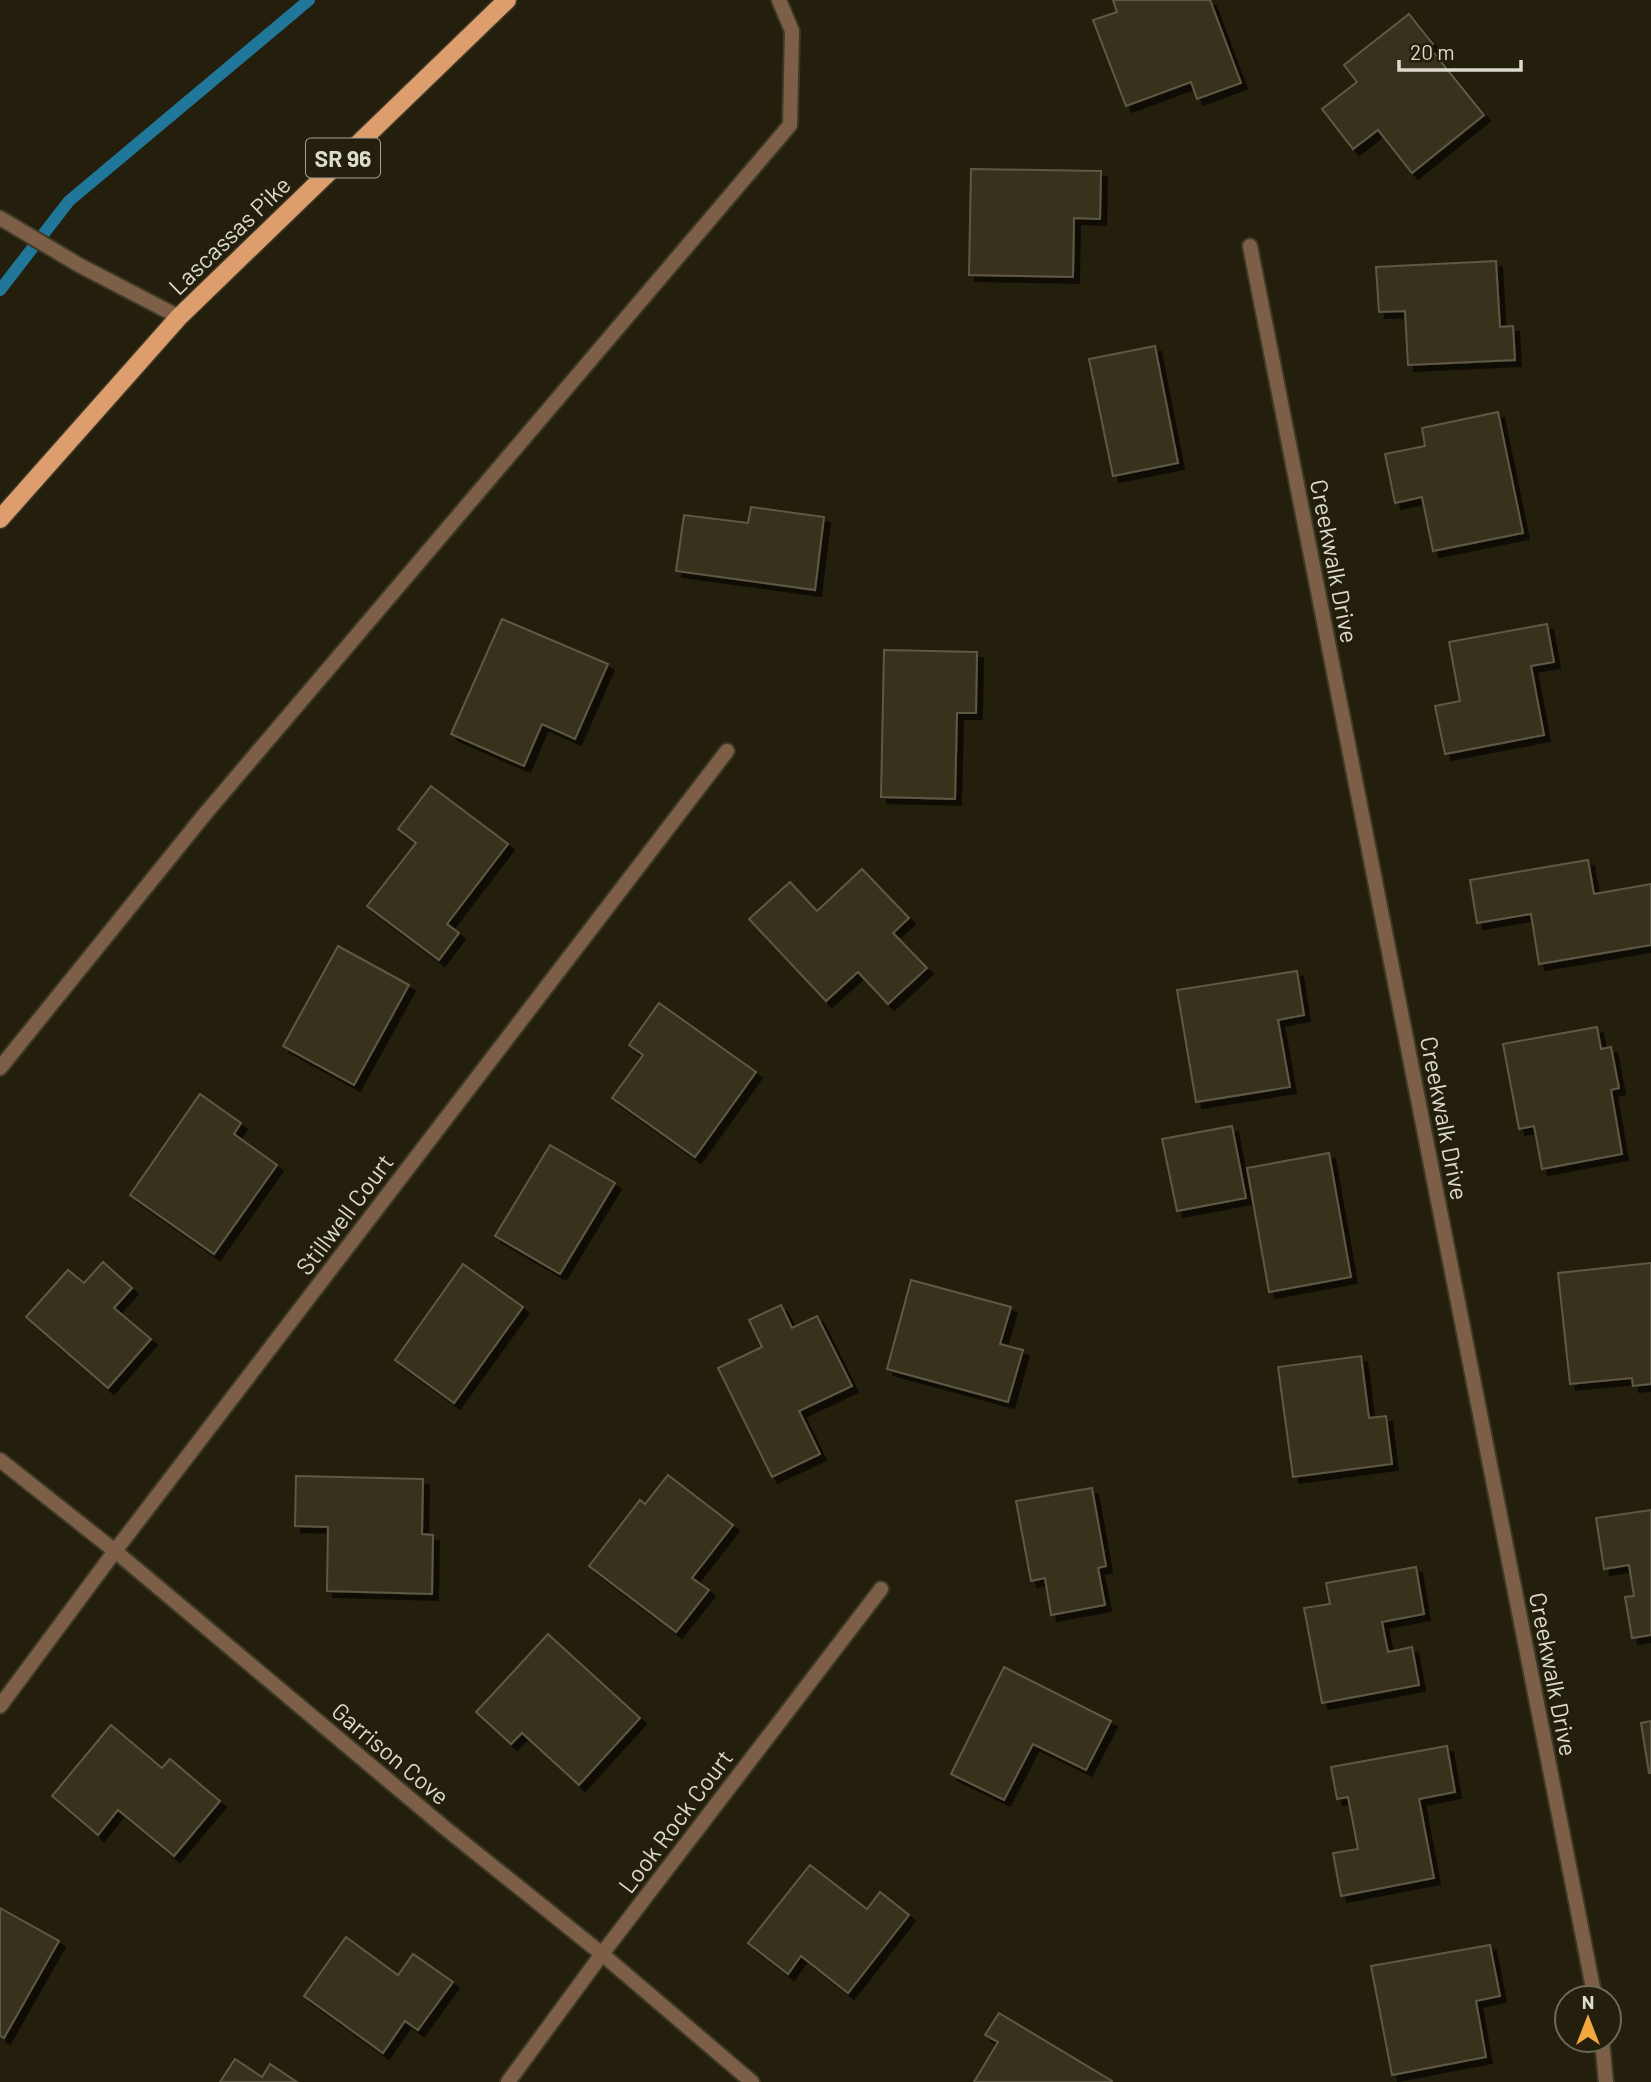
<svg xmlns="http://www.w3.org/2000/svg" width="1651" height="2082" font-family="Barlow,sans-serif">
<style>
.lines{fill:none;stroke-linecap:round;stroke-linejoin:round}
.stream{stroke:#217799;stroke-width:12}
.building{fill:#37321f;stroke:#5e5944;stroke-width:2;filter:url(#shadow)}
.service-casing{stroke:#3d3927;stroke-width:18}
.minor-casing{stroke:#3d3927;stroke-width:18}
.primary-casing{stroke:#3d3927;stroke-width:21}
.service{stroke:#7d5e47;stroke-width:14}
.minor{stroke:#7d5e47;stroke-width:14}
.primary{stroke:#dd9d6c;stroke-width:18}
.labels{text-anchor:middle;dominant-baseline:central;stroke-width:5;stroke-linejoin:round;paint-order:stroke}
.shield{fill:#231f0c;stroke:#a5a294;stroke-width:2}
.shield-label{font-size:23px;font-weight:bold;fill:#dddace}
.street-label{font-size:24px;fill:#dddace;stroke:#231f0c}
</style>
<defs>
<filter id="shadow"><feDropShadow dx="6" dy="6" stdDeviation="0" flood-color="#0009"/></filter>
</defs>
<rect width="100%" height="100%" fill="#231f0c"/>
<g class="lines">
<!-- stream -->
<polyline class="stream" points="0,290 69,201 309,0"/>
</g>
<!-- building -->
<g class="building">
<polygon points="1113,0 1210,0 1241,83 1197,99 1191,82 1126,106 1093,20 1117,12"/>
<polygon points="1409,14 1433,44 1429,47 1484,115 1412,173 1378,130 1353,149 1322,109 1357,82 1344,65"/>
<polygon points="971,169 1101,171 1100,219 1074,218 1073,277 969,275"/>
<polygon points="1496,261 1500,327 1513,326 1515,360 1408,365 1405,311 1379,312 1376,267"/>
<polygon points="1155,346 1178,463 1113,476 1089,359"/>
<polygon points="1498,412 1523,533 1433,551 1422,497 1395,503 1385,454 1425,446 1422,428"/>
<polygon points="751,507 824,517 815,590 676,571 684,515 748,523"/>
<polygon points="502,619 608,664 575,739 542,724 524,766 451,734"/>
<polygon points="1547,624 1554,662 1531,666 1544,735 1445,754 1435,706 1460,701 1449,642"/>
<polygon points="884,650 977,652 976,713 957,713 955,799 881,797"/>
<polygon points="431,786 508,844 447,924 459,933 439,960 367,906 416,843 398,829"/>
<polygon points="1588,860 1594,894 1651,884 1651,945 1539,964 1531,914 1477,923 1470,880"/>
<polygon points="862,869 909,918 893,933 927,968 888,1004 858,972 826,1001 749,919 790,882 817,911"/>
<polygon points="338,946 409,985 354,1085 283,1046"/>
<polygon points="1297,971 1304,1015 1278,1020 1290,1087 1196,1102 1177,990"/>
<polygon points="659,1003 756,1072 695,1157 612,1098 643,1055 629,1045"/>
<polygon points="1597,1027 1601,1049 1611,1047 1619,1088 1611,1090 1622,1154 1542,1169 1534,1126 1519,1129 1503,1044"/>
<polygon points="200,1094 241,1123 234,1134 277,1165 214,1254 130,1195"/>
<polygon points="1232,1126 1246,1198 1177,1211 1162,1139"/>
<polygon points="550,1145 615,1183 560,1274 495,1236"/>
<polygon points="1329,1153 1351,1277 1269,1292 1247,1168"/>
<polygon points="103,1262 132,1288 114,1308 151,1339 108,1388 26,1317 68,1270 84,1283"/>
<polygon points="1651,1263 1651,1384 1633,1386 1632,1378 1570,1384 1558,1273"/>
<polygon points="463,1264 523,1307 454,1403 395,1360"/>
<polygon points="911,1280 1011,1307 1000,1344 1023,1350 1008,1402 887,1369"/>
<polygon points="781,1305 792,1328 817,1316 852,1386 799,1411 820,1454 772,1477 718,1368 762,1347 749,1320"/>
<polygon points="1361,1356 1369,1418 1386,1416 1392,1464 1293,1477 1278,1367"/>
<polygon points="668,1475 733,1525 692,1578 709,1590 676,1632 589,1566 640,1500 645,1504"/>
<polygon points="296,1476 423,1479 422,1534 433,1535 432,1594 327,1591 328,1527 295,1526"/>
<polygon points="1092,1488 1106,1566 1098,1568 1105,1605 1051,1615 1045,1578 1031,1581 1016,1501"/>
<polygon points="1651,1510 1651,1635 1632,1638 1625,1597 1634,1596 1629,1565 1604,1569 1596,1518"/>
<polygon points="1416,1567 1424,1614 1382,1622 1388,1652 1412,1647 1419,1685 1322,1703 1304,1608 1330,1604 1326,1583"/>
<polygon points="548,1634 640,1718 579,1785 522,1733 511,1744 476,1712"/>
<polygon points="1004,1667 1111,1721 1086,1770 1033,1744 1004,1800 951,1774"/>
<polygon points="1651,1721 1651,1773 1649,1773 1641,1723"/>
<polygon points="111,1725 162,1768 170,1759 220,1801 174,1856 118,1810 98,1835 52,1796"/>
<polygon points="1447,1746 1455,1792 1419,1799 1434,1878 1341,1896 1333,1853 1358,1849 1348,1797 1337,1799 1331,1767"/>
<polygon points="810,1865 867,1909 880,1892 909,1915 848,1993 801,1956 788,1974 748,1943"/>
<polygon points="0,1908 59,1941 4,2038 0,2036"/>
<polygon points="346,1937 398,1975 413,1954 453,1982 418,2030 405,2021 383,2053 304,1996"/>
<polygon points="1490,1945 1500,1996 1476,2001 1486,2057 1392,2075 1371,1966"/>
<polygon points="999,2013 1112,2081 1111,2082 974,2082 998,2042 985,2035"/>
<polygon points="235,2059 262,2077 270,2064 297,2082 220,2082"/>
</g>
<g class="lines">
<defs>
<polyline id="service" points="0,1068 205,814 790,125 792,31 779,0"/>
<g id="minor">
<polyline points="0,218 79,265 179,317"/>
<polyline points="1250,246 1595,1998"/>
<polyline points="0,1460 115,1551 445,1828 602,1954 752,2082"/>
<polyline points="0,1706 115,1551 727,751"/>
<polyline points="1602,2040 1606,2082"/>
<polyline points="508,2082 602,1954 881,1589"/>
</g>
<polyline id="primary" points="0,519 179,317 507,0"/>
</defs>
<!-- service casing -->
<use href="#service" class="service-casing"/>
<!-- minor casing -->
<use href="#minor" class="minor-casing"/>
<!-- primary casing -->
<use href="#primary" class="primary-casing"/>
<!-- service -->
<use href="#service" class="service"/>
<!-- minor -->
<use href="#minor" class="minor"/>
<!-- primary -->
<use href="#primary" class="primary"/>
</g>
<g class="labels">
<!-- shield labels -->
<rect class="shield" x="306" y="138.5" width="74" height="39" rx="5"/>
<g class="shield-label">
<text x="343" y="158">SR 96</text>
</g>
<!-- street labels -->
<g class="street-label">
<text transform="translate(229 235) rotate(-44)">Lascassas Pike</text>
<text transform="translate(1335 561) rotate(79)">Creekwalk Drive</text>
<text transform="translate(1445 1118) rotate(79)">Creekwalk Drive</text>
<text transform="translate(344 1214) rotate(-53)">Stillwell Court</text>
<text transform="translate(1554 1674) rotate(79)">Creekwalk Drive</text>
<text transform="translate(391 1753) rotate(40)">Garrison Cove</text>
<text transform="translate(675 1821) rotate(-53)">Look Rock Court</text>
</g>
</g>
<!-- north arrow -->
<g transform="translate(1588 2019)"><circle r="33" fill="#231f0c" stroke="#6d6a5a" stroke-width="2"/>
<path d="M0-5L12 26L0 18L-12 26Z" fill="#f1a640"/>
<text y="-10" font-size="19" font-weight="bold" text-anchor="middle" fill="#dddace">N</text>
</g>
<!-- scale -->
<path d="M1399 60v10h122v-10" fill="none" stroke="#dddace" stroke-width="3.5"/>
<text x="1410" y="60" font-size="21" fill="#dddace" stroke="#231f0c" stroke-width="5" paint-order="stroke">20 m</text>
</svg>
